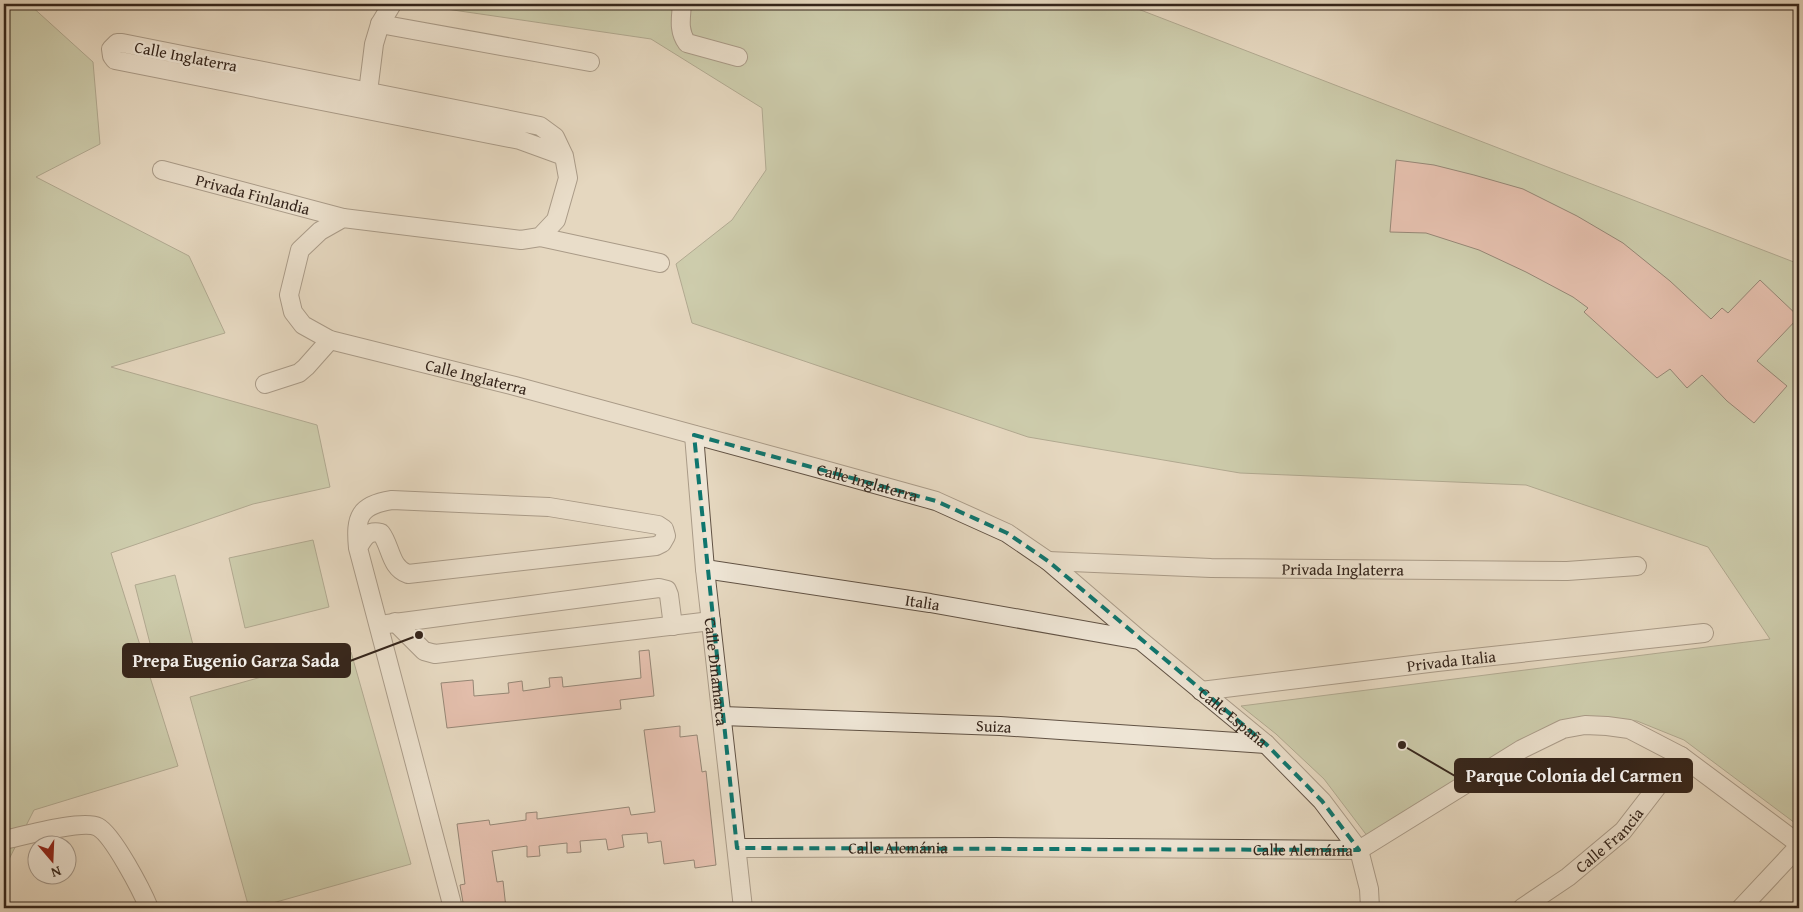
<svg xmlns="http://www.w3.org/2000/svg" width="1803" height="912" font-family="'Gentium Book Plus',serif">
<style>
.green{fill:#afbf96;stroke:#727258}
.building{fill:#e2a297;stroke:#35251b}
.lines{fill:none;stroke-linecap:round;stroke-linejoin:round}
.minor-casing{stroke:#615244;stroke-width:20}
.minor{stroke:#eee5d5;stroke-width:18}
.marked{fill:none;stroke:#0f766e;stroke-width:4;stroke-dasharray:10 6;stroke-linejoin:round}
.labels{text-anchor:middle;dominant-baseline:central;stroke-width:5;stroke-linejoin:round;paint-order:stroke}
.street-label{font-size:16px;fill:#35251b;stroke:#eee5d5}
.leader{fill:none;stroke:#35251b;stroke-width:2}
.callout-dot{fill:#35251b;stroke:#eee5d5;stroke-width:2}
.callout{fill:#35251b;stroke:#35251b;stroke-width:2}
.callout-label{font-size:18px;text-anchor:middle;font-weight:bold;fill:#fff}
</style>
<rect width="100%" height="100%" fill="#e5d7bf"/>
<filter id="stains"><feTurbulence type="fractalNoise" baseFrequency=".004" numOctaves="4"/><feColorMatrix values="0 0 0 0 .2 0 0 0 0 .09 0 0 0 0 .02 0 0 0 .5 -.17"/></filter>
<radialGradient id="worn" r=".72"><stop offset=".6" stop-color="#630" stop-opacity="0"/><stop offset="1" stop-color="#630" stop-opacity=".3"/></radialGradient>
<!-- green -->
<g class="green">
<polygon points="4,4 29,4 93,62 100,144 36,177 189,256 225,333 111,367 317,425 330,487 253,504 111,553 178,766 34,810 4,869"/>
<polygon points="412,4 1125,4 1799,264 1799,826 1684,740 1637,721 1582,718 1368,837 1324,779 1276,734 1241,706 1770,639 1708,547 1526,485 1240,473 1028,437 692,323 676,264 732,220 766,170 762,108 651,39"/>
<polygon points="313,540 329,607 245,628 229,558"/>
<polygon points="175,575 193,645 153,655 135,585"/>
<polygon points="351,652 411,864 255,908 249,908 190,697"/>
</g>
<!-- building -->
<g class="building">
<polygon points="1396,160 1434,165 1474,175 1523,189 1577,216 1623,243 1670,281 1711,319 1722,308 1728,313 1760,280 1799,317 1757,361 1787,386 1754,423 1727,401 1702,375 1687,388 1670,369 1657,378 1584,312 1588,308 1573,297 1526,272 1479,250 1426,233 1390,232"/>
<polygon points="649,650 654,696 620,700 621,709 447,728 441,683 473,680 474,696 509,693 508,683 522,681 523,691 550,687 549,678 562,677 563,687 641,678 639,651"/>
<polygon points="680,726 680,737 697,735 702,772 706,771 716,865 695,868 694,860 664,864 661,841 648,843 647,833 622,835 624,847 608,850 606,839 580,841 581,852 567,853 567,843 539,846 540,856 527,857 527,846 492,851 497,882 503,881 506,908 464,908 460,885 465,884 457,824 489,820 490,825 526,820 526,813 537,812 537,819 629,807 631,815 655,812 644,730"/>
</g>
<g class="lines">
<defs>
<g id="minor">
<path d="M682,4C681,18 678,31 687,43L738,57"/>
<polyline points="380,24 590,62"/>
<polyline points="368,92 374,44 380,24 392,4"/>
<path id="s1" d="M564,156L555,137L540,126L122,43H117L111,49L112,56L115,60L520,140L564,156L568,178L556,220L540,237L521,240L343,218L320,231L300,250L289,295L293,312L303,325L330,340L515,386L828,471L936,501L1007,533L1048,561L1140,640L1266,744L1322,801L1359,850L1369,889L1370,908"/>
<path id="s2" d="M162,170L343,218"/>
<polyline points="540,237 660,263"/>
<polyline points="265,384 299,373 306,367 330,340"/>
<path id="s3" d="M694,435L705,569L743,908"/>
<path d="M358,548C364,537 368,530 381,533C391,546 390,568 408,574L656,546L662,543L666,536L664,529L658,525L549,507L392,500C359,505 355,517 358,548L453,908"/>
<path id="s4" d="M1048,561L1211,568L1567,571L1637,566"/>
<path id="s5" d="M705,569L930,603L1139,640"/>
<polyline points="395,622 424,651 435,654 711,621"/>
<polyline points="387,624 659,588 667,590 669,595 673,626"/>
<path id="s6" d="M1201,691L1437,662L1704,633"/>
<path id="s7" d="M722,716L1000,726L1266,744"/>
<path d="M4,840C23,836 83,819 98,827C113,835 142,891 149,908"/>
<path id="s8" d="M737,848L994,847L1359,850L1522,749L1563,729L1585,725L1607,726L1629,729L1681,756L1799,844"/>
<path id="s9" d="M1522,908L1568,877L1623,831L1681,756"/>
<polyline points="1741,908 1799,846"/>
</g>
</defs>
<!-- minor casing -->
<use href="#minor" class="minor-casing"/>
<!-- minor -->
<use href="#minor" class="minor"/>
</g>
<!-- marked area -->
<path d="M0 0H1803V912H0ZM694,435L936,501L1007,533L1048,561L1266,744L1322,801L1359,850L737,848Z" fill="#e5d7bf" fill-opacity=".55" fill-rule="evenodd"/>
<path class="marked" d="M694,435L936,501L1007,533L1048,561L1266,744L1322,801L1359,850L737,848Z"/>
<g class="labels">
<!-- street labels -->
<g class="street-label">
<text transform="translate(186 56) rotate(11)">Calle Inglaterra</text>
<text stroke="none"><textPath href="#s2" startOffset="94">Privada Finlandia</textPath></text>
<text stroke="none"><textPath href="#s1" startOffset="1555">Calle Inglaterra</textPath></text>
<text stroke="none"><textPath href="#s1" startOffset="1960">Calle Inglaterra</textPath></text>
<text stroke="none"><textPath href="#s4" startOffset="295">Privada Inglaterra</textPath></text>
<text stroke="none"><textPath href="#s5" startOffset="220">Italia</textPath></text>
<text stroke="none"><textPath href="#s6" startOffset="252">Privada Italia</textPath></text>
<text stroke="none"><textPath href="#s3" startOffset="238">Calle Dinamarca</textPath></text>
<text stroke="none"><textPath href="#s1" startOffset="2401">Calle España</textPath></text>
<text stroke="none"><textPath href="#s7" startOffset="272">Suiza</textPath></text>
<text stroke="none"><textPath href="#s9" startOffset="111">Calle Francia</textPath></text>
<text stroke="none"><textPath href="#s8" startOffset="161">Calle Alemánia</textPath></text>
<text stroke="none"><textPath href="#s8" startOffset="566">Calle Alemánia</textPath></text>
</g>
</g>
<!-- callouts -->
<path class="leader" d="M419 635L350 661M1402 745L1455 776"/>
<g class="callout-dot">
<circle cx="419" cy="635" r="5"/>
<circle cx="1402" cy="745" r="5"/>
</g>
<g class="callout">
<rect x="123" y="644" width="227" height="33" rx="5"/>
<rect x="1455" y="759" width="237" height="33" rx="5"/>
</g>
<g class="callout-label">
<text x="236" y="667">Prepa Eugenio Garza Sada</text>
<text x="1574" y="782">Parque Colonia del Carmen</text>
</g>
<!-- margin -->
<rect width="1803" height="912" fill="none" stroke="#e5d7bf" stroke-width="20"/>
<rect x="5" y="5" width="1793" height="902" fill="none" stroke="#35251b" stroke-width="2.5"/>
<rect x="10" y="10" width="1783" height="892" fill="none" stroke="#35251b"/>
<!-- north arrow -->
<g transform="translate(52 860) rotate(161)"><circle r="24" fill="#eee5d5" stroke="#a4988b"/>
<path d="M0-4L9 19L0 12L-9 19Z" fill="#8f2418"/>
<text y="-8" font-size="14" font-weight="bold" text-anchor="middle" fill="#35251b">N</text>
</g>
<rect width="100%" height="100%" filter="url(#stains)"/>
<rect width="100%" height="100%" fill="url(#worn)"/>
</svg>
